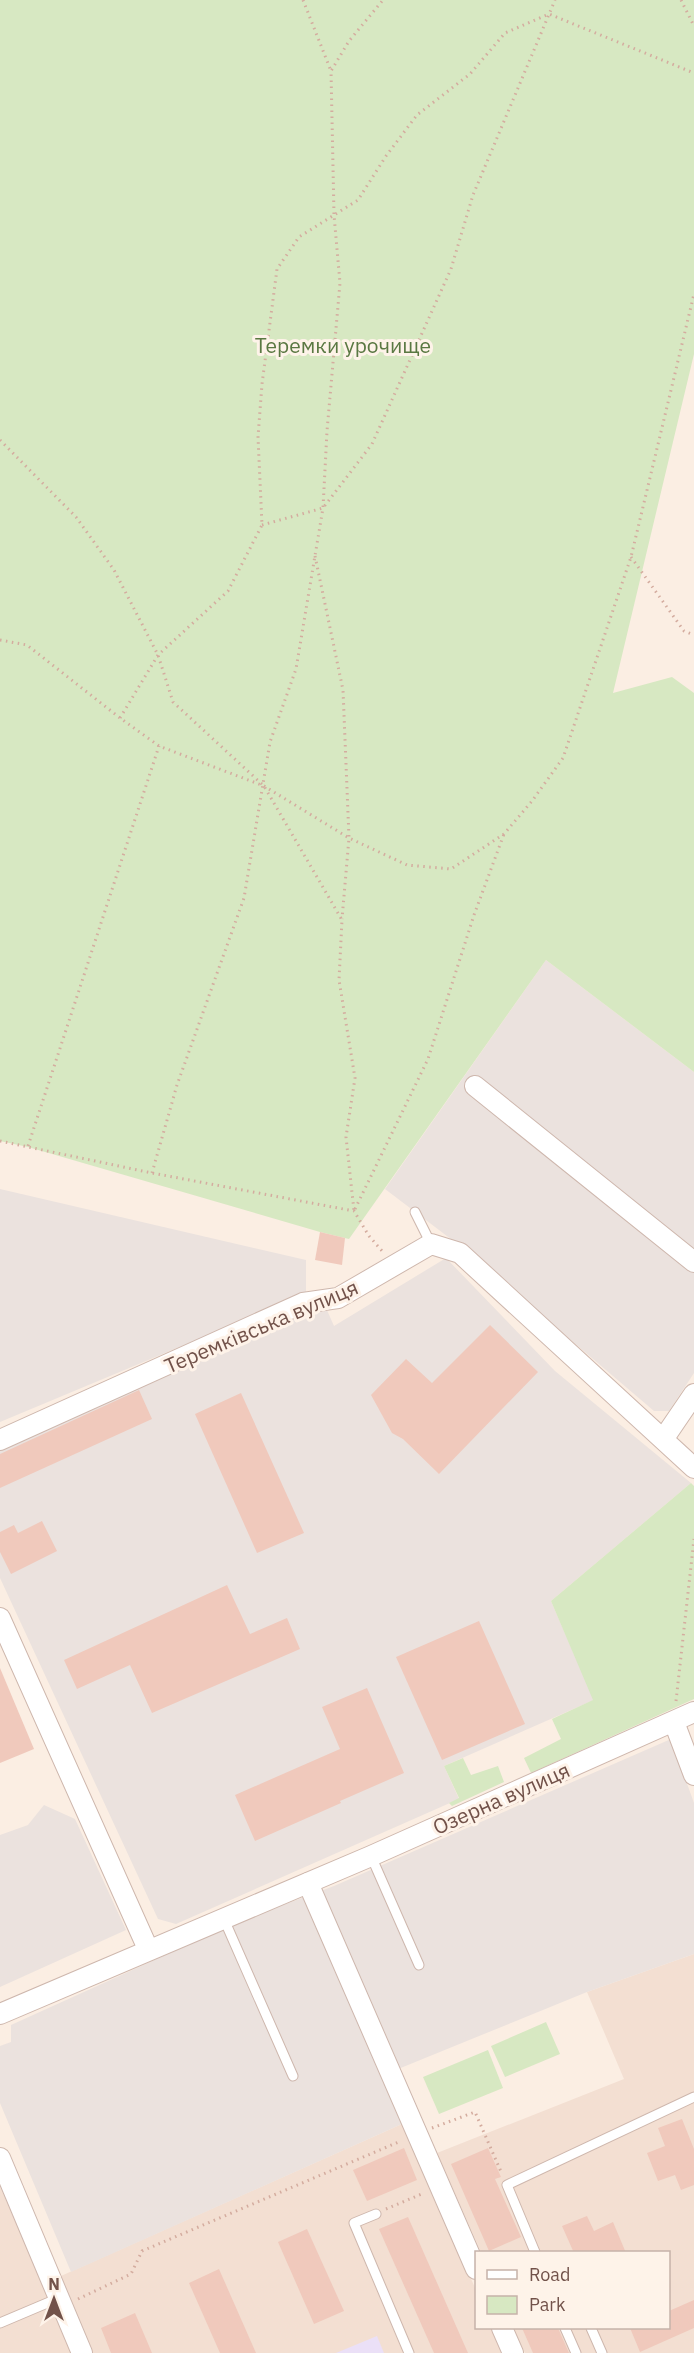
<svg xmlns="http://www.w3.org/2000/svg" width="694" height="2353" font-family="'IBM Plex Sans',sans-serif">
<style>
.residential{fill:#f3dfd2}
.industrial{fill:#ebe2de}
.education{fill:#ebe0f7}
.green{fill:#d7e8c2}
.building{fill:#f0c9bc}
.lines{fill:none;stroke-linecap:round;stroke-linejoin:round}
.lane-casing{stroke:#ceb7ad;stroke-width:11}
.street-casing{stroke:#ceb7ad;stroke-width:22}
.path{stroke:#d4ac9f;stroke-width:3;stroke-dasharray:1.5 4.5;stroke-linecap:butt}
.lane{stroke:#fff;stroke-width:9}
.street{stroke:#fff;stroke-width:20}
.labels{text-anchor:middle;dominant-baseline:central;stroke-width:6;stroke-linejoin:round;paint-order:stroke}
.park-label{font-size:21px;fill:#5a7842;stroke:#fef3e9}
.street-label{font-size:21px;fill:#72524a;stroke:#fef3e9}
</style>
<rect width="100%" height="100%" fill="#fbeee3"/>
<!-- residential -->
<g class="residential">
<polygon points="694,1954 694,2353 525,2353 513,2328 668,2328 668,2252 481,2252 437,2153 624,2079 587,1992"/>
<polygon points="402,2124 476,2290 476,2328 494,2328 505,2353 0,2353 0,2187 43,2284"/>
</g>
<!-- industrial -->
<g class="industrial">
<polygon points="546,960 694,1072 694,1373 669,1411 654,1411 464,1249 385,1189"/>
<polygon points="0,1189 306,1260 306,1294 0,1422"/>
<polygon points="446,1258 555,1371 691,1483 551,1601 594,1700 444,1766 459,1799 176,1924 158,1919 0,1578 0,1449 304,1310 326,1308 334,1326"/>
<polygon points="671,1739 694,1803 694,1954 587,1992 381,2076 402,2124 71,2272 0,2103 0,2046 11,2042 11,2025 245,1919 334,1886"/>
<polygon points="44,1805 75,1819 126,1930 0,1987 0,1835 28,1825"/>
</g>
<!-- education -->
<polygon class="education" points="377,2336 384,2353 336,2353"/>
<!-- green -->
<g class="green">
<polygon points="0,0 694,0 694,354 613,693 672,677 694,693 694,1072 546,960 349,1239 320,1232 28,1147 0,1141"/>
<polygon points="691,1483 694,1486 694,1699 531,1773 524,1758 561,1739 552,1719 593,1700 551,1601"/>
<polygon points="463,1758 471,1775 498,1766 504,1782 452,1806 449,1803 459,1798 444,1766"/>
<polygon points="546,2022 560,2054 505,2077 491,2046"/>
<polygon points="488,2050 503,2088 439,2114 423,2077"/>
</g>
<!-- building -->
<g class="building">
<polygon points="320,1232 345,1238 342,1265 315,1260"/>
<polygon points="490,1325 538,1372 439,1474 403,1439 392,1433 371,1395 406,1359 432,1383"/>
<polygon points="139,1390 152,1419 0,1488 0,1454"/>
<polygon points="241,1393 304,1533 257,1553 195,1414"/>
<polygon points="42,1521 57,1551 11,1574 0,1552 0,1532 14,1525 18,1533"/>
<polygon points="227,1585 250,1634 287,1618 300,1649 152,1713 130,1665 77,1689 64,1660"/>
<polygon points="479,1621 525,1724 442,1760 396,1657"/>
<polygon points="0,1668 34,1749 0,1763"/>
<polygon points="367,1688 404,1773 340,1801 341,1803 255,1841 235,1795 340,1749 322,1707"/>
<polygon points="682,2119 694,2149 694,2185 681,2190 675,2175 658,2181 647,2153 665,2146 658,2128"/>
<polygon points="404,2148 417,2180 367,2201 353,2170"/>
<polygon points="488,2148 501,2177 495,2179 521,2237 489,2251 451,2164"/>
<polygon points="587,2216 594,2231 613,2222 626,2253 574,2253 562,2226"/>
<polygon points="408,2217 468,2353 434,2353 379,2229"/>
<polygon points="307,2229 344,2311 314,2324 278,2242"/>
<polygon points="219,2269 256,2353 220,2353 189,2283"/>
<polygon points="694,2300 694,2328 640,2352 630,2328 669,2328 669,2311"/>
<polygon points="135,2313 152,2353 111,2353 101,2328"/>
<polygon points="522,2328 558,2328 569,2353 533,2353"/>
</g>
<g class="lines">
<defs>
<g id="lane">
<polyline points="415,1212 431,1244"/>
<polyline points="371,1856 419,1965"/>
<polyline points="223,1917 293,2076"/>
<polyline points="376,2214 354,2223 409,2353"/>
<polyline points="535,2252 507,2185 694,2097"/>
<polyline points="0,2323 59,2298"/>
<polyline points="565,2328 576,2353"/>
<polyline points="591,2328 602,2353"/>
</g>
<g id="street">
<polyline points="475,1086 694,1262"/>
<polyline points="664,1438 694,1394"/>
<polyline points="0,1440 303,1303 338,1298 431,1244 460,1253 694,1468"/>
<polyline points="0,1618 148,1949"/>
<polyline points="674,1722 694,1775"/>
<polyline points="308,1883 476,2269"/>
<polyline points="0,2014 371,1856 694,1712"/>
<polyline points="0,2158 82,2353"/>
<polyline points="502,2328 513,2353"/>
</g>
</defs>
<!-- lane casing -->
<use href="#lane" class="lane-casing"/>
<!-- street casing -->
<use href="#street" class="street-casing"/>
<!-- path -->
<g class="path">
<polyline points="303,0 331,71"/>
<polyline points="681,0 694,26"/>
<polyline points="0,440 76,517 114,570 158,655 173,702 264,786 342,920 339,980 355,1078 346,1137 354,1211"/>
<polyline points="262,525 323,508 372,444 451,269 473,195 555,0"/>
<polyline points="315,556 343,690 349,838 342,919"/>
<polyline points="631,557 684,631 694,635"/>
<polyline points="0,640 27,645 120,718 159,746 264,786 349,838 407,865 451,869 504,834 532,801 563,758 631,557 694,294"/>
<polyline points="120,718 158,655 228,591 262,525 258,437 262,384 277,269 299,237 358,200 386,156 417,115 470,74 505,33 549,14 694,73"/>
<polyline points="0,1141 152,1173 354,1211 369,1236 383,1252"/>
<polyline points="28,1146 159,746"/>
<polyline points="152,1173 177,1085 244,898 270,742 296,669 323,508 327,431 340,283 334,215 331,71 349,41 383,0"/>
<polyline points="355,1209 428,1059 474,915 504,834"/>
<polyline points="676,1701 694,1539"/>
<polyline points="432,2128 475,2112 502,2174"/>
<polyline points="386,2209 424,2193"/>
<polyline points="78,2299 131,2274 142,2251 401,2141"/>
</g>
<!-- lane -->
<use href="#lane" class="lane"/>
<!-- street -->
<use href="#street" class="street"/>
</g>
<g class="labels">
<!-- park labels -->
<g class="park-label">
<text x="343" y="345">Теремки урочище</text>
</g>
<!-- street labels -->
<g class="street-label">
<text transform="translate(261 1326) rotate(-23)">Теремківська вулиця</text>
<text transform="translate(501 1798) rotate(-24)">Озерна вулиця</text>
</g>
</g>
<!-- legend -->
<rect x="475" y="2251" width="195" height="78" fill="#fef3e9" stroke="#c6b3a9" stroke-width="1.5"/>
<rect x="487" y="2270" width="30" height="9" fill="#ffffff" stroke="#c6b3a9" stroke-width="1.5"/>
<text x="529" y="2281" font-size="18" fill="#72524a">Road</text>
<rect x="487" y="2296" width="30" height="18" fill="#d7e8c2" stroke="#c6b3a9" stroke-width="1.5"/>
<text x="529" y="2311" font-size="18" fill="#72524a">Park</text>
<!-- north arrow -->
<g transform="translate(54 2299)" stroke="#fef3e9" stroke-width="4.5" paint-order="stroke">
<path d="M0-4.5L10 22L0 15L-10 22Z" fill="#72524a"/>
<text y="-9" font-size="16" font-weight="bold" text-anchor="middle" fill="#72524a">N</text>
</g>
</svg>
